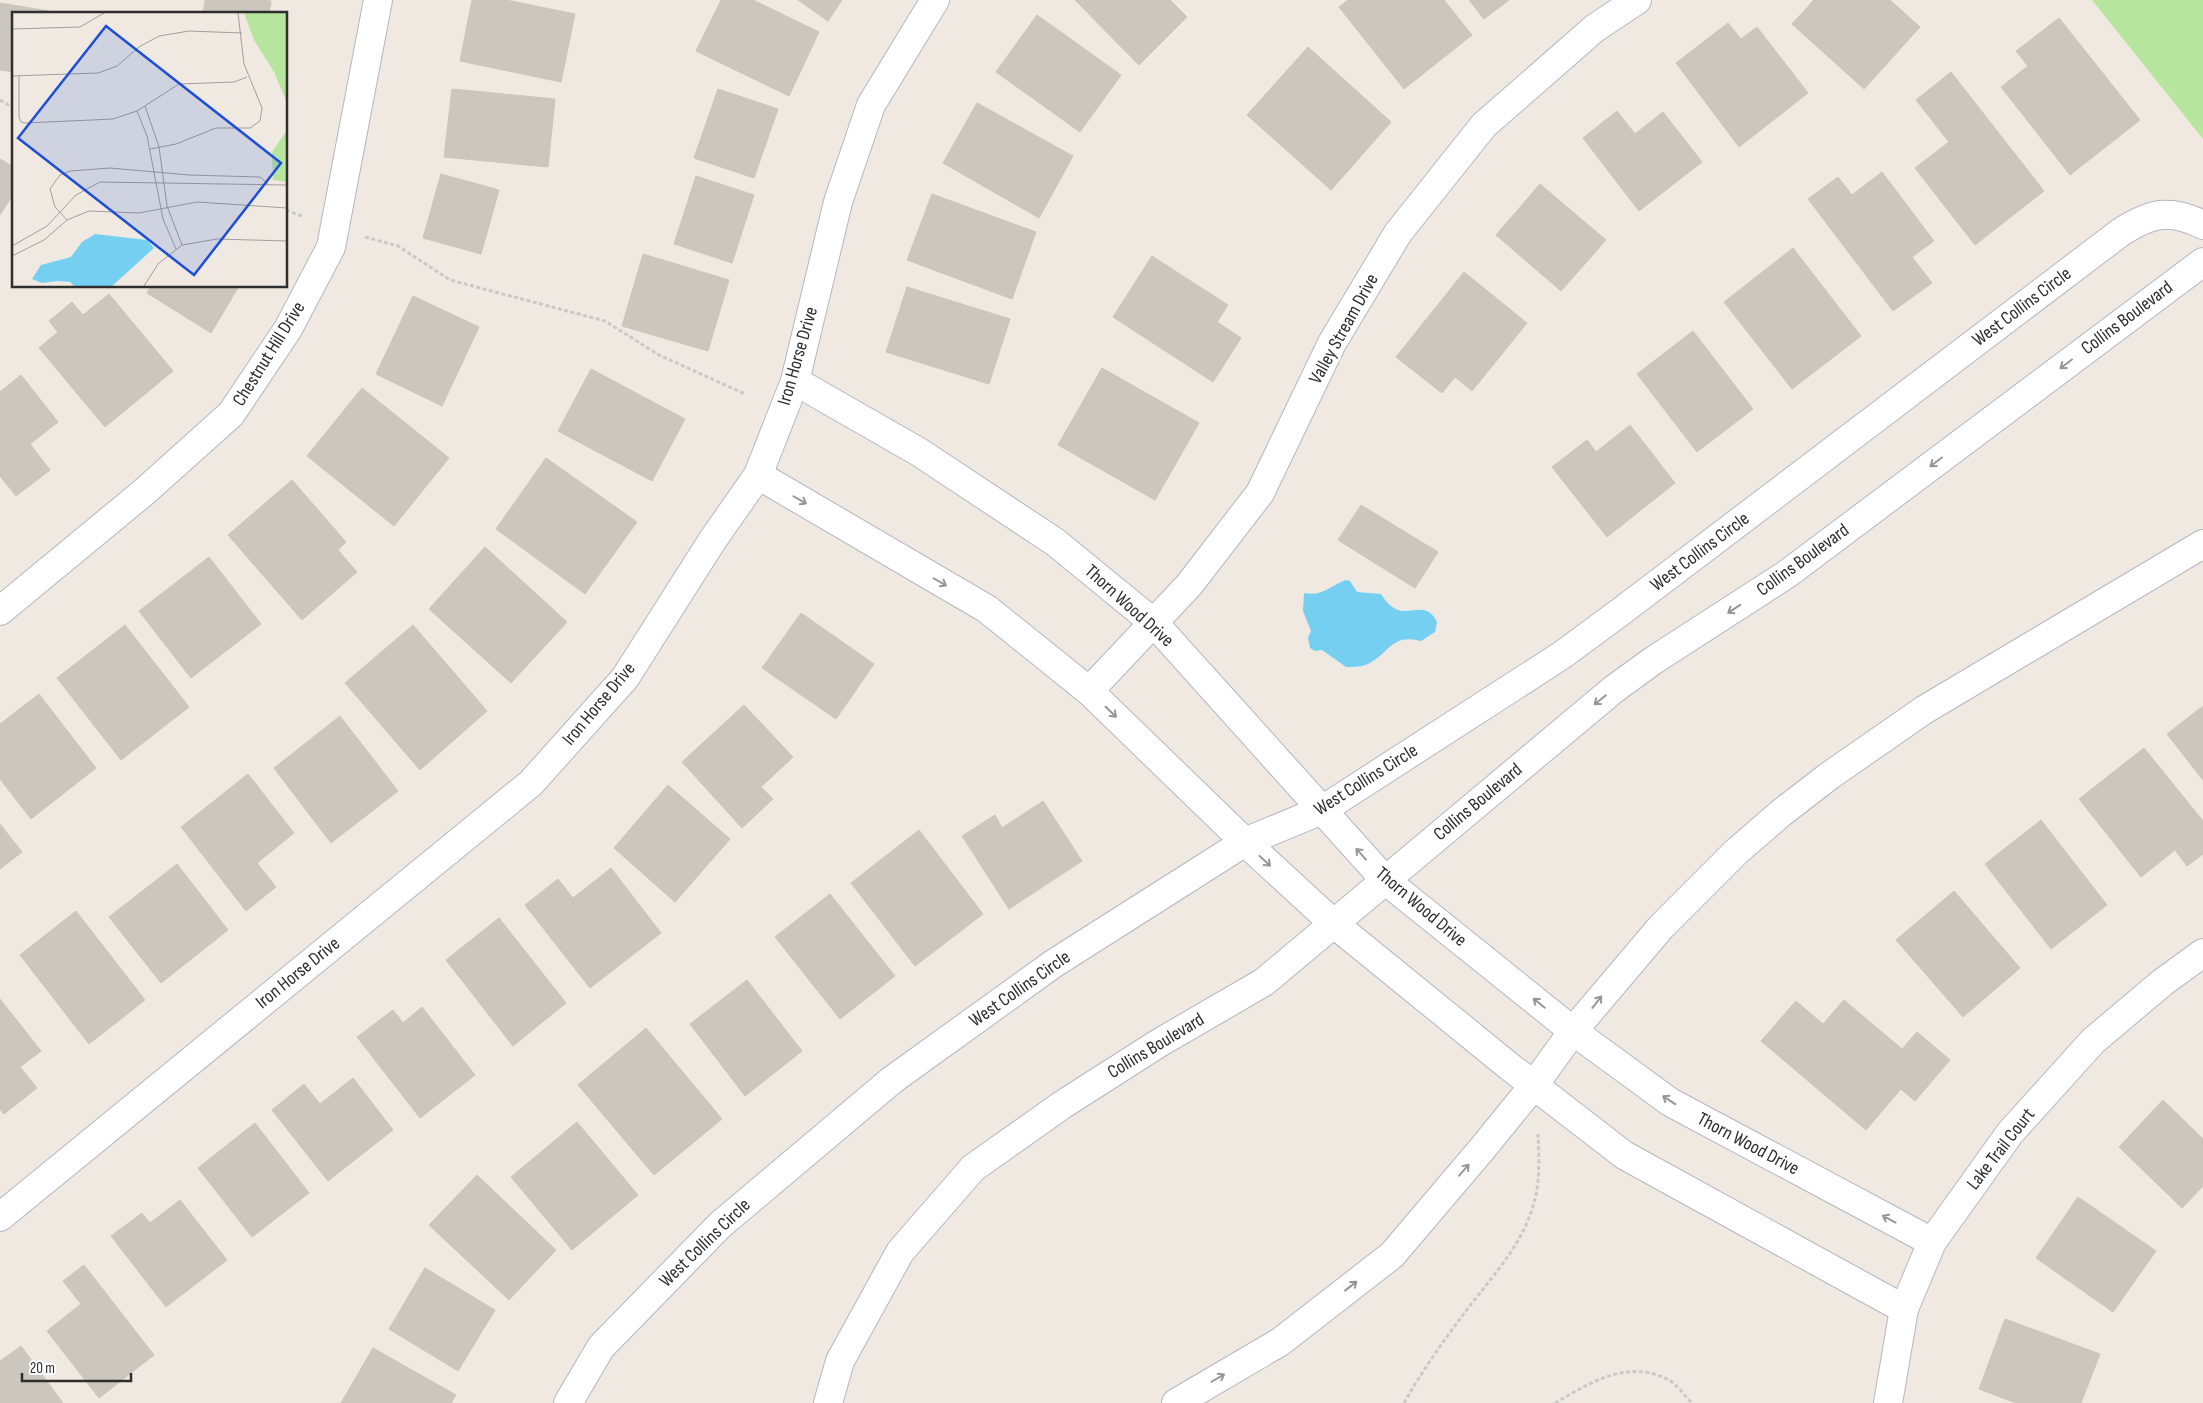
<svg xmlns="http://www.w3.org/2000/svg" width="2203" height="1403" font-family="'Sofia Sans Condensed',sans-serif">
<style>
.green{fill:#b6e59e}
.water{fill:#75cff0}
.building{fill:#cbc7bf;stroke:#cbc5ba}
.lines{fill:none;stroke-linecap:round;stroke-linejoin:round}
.street-casing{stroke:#b4b7c1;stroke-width:30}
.secondary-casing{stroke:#b4b7c1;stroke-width:30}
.path{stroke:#c9c9c9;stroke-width:3;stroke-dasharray:4 2.5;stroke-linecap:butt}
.street{stroke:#fff;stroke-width:28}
.secondary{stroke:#fff;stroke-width:28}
.oneway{stroke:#969696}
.labels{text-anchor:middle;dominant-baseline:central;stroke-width:5;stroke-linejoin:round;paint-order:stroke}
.street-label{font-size:19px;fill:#2e2e2e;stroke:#fff}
.inset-road{fill:none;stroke:#a29e99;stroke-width:1}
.view{fill:#1d4ed8;fill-opacity:0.15;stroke:#1d4ed8;stroke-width:2.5}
.inset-edge{fill:none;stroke:#2e2e2e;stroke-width:2.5}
</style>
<rect width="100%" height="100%" fill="#efe9e1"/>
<!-- green -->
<polygon class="green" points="2092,0 2203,0 2203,139"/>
<!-- water -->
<path class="water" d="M1346,580L1350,581L1357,592L1381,594C1403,630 1422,593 1437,622L1435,632L1421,641C1392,634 1391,651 1370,663C1363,667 1354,667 1346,667L1322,650L1315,651L1310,648L1308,638L1311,631L1303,611L1304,593C1323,597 1331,585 1346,580Z"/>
<!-- building -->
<g class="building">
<polygon points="205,0 260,0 271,1 269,14 203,14"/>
<polygon points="472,0 506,0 575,14 561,82 460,61"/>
<polygon points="721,0 753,0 819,32 789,96 696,51"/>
<polygon points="798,0 842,0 828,21"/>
<polygon points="1075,0 1170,0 1187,17 1139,65"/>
<polygon points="1348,0 1444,0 1472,35 1404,89 1339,7"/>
<polygon points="1469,0 1509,0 1484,19"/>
<polygon points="1814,0 1890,0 1920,27 1864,89 1792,24"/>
<polygon points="0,3 67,14 14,14 14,72 0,70"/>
<polygon points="1037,15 1121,75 1080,132 996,72"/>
<polygon points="2059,18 2140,120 2070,175 2001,87 2028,66 2016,51"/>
<polygon points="1728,23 1741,39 1757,27 1808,93 1739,147 1676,63"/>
<polygon points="1308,47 1391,122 1331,190 1247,115"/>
<polygon points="1951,72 2044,191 1975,245 1915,168 1949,142 1916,100"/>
<polygon points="452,89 555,99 548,167 444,157"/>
<polygon points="718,89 778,109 754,178 694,158"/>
<polygon points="977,103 1073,156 1039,218 943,163"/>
<polygon points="1617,111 1635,134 1663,112 1702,162 1639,211 1583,138"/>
<polygon points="0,159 14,167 14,193 0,215"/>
<polygon points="1882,172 1934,241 1912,257 1932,283 1893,311 1808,199 1838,177 1852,195"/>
<polygon points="441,174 499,190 481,254 423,238"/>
<polygon points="696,176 754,195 732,263 674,244"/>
<polygon points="1540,184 1606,240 1561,291 1496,235"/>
<polygon points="932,194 1036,232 1012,299 907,260"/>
<polygon points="1793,248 1861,336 1792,389 1724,302"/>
<polygon points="643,254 729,280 708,351 622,326"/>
<polygon points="1152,256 1228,305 1217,322 1241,338 1213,382 1113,317"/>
<polygon points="1464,272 1527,323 1472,391 1455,377 1442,393 1396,357"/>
<polygon points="151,286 239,286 211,333 147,293"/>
<polygon points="907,287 1010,319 989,384 886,352"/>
<polygon points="109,294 173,371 105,427 39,348 58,332 49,321 72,302 83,315"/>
<polygon points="413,296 479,327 442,406 376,374"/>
<polygon points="1693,331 1753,409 1697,452 1637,374"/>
<polygon points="1102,368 1199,423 1155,500 1058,445"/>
<polygon points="591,369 685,419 652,481 558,431"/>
<polygon points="21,375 58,422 30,444 50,470 16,496 0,476 0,392"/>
<polygon points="362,388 449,458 394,526 307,456"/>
<polygon points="1630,425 1675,483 1607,537 1552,467 1587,440 1596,452"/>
<polygon points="546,458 637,522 585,594 496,529"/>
<polygon points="292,480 346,542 338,550 357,572 302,620 228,535"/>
<polygon points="1361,505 1438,552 1415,588 1338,540"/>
<polygon points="485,547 567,622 511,683 429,609"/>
<polygon points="209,557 261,624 191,678 139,611"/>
<polygon points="801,613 874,664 836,719 762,668"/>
<polygon points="125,625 189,707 121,760 57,678"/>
<polygon points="413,625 487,711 420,770 345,683"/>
<polygon points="39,694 96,768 31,819 0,779 0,724"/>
<polygon points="744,705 793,757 761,787 773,799 742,828 682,762"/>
<polygon points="2203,706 2203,780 2167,734"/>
<polygon points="340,716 398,791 331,843 274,768"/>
<polygon points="2144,748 2203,821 2203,854 2187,866 2175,850 2141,877 2079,799"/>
<polygon points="248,774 294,833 257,863 276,887 246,911 181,827"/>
<polygon points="668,785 730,839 675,902 614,848"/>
<polygon points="1043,801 1082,861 1009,909 962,836 995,815 1002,828"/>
<polygon points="2041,820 2107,905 2051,949 1985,864"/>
<polygon points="0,824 22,852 0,869"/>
<polygon points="919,830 983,914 915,966 851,883"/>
<polygon points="177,864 228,930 161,983 109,917"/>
<polygon points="611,868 661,933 590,988 525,905 558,879 573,898"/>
<polygon points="1954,891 2020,968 1963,1017 1896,940"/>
<polygon points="830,894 895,976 840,1019 775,937"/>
<polygon points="76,911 145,1000 89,1044 20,955"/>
<polygon points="499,918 566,1003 513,1046 446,960"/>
<polygon points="747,980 802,1051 745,1096 690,1024"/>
<polygon points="0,999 41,1051 20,1067 37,1088 4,1114 0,1109"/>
<polygon points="1844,1000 1902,1049 1917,1032 1950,1060 1915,1101 1901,1089 1866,1130 1761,1041 1796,1001 1823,1024"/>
<polygon points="422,1007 475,1075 420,1118 357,1037 393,1010 403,1023"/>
<polygon points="646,1028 722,1119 654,1175 578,1085"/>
<polygon points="353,1078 393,1130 328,1181 272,1110 304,1084 320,1104"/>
<polygon points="2163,1100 2203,1139 2203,1186 2182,1208 2119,1147"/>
<polygon points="577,1122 638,1195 572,1250 511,1177"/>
<polygon points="255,1123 309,1193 252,1237 198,1168"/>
<polygon points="477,1175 556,1250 509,1300 429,1225"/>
<polygon points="2078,1197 2156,1251 2113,1312 2036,1258"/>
<polygon points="180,1200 227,1260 166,1307 111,1236 142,1213 150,1223"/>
<polygon points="84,1265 154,1355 99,1398 47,1331 81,1304 63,1281"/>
<polygon points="425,1268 495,1310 458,1371 389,1329"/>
<polygon points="2005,1319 2100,1354 2081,1403 2016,1403 1979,1389"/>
<polygon points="21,1346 63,1403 0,1403 0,1361"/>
<polygon points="373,1348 456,1395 451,1403 341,1403"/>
</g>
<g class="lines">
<defs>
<g id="street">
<polyline points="795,381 919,452 1055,542 1154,623 1385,880 1573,1031 1670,1102 1932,1242"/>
<polyline points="758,475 987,609 1089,691 1245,842 1333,923 1510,1067 1624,1155 1904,1309"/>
<polyline points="0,611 144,492 231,414 288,329 331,247 378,0"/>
<polyline points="1089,691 1189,585 1260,493 1332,343 1398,233 1484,125 1595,28 1637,0"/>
<polyline points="0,1217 531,783 625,678 712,541 758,475 795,381 838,202 871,105 935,0"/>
<path d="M568,1403L601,1347L720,1225L892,1080L1053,964L1245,842L1322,810L1562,655L1619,613L2121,232C2151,213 2170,208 2203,225"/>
<polyline points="1888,1403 1904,1309 1932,1242 2010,1133 2093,1041 2163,982 2203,953"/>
</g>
<g id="secondary">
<polyline points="828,1403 840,1361 900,1252 973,1168 1062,1105 1159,1043 1264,982 1614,689 1654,660 1787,574 2203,262"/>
<polyline points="1176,1403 1280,1342 1392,1255 1482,1149 1534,1085 1573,1031 1661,927 1736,852 1781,813 1829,776 1924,710 2203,544"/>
</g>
</defs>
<!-- street casing -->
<use href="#street" class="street-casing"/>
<!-- secondary casing -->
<use href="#secondary" class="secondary-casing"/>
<!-- path -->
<g class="path">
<polyline points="0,100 14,108"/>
<polyline points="286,210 304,217"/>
<polyline points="365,237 398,246 450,280 605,321 659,355 745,394"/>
<path d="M1404,1403C1422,1371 1444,1340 1466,1311C1493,1275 1524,1244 1535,1199C1540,1179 1539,1155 1538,1134"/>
<path d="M1555,1403C1590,1383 1626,1359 1667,1379C1676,1383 1685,1396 1692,1403"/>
</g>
<!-- street -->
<use href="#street" class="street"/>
<!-- secondary -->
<use href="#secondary" class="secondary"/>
</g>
<!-- one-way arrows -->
<defs><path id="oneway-shaft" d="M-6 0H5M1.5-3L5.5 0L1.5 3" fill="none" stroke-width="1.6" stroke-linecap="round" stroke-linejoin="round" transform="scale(1.25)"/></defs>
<g class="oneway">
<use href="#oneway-shaft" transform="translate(2066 364) rotate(143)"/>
<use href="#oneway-shaft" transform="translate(1936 462) rotate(143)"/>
<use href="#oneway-shaft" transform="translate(800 500) rotate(30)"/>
<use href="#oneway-shaft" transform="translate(940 582) rotate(30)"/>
<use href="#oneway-shaft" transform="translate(1734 609) rotate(147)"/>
<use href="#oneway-shaft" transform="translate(1600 700) rotate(141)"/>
<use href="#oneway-shaft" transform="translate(1111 712) rotate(44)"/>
<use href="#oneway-shaft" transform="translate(1361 854) rotate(-132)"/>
<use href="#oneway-shaft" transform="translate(1265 861) rotate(43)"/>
<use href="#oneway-shaft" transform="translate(1597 1002) rotate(-52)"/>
<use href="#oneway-shaft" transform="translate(1539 1003) rotate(-141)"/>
<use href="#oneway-shaft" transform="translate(1669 1100) rotate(-147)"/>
<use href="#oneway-shaft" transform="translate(1464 1170) rotate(-49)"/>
<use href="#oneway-shaft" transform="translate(1889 1219) rotate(-152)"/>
<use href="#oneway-shaft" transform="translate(1351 1286) rotate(-38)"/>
<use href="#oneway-shaft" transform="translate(1218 1378) rotate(-30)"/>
</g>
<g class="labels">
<!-- street labels -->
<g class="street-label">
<text transform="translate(2022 307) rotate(-37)">West Collins Circle</text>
<text transform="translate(2127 318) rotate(-37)">Collins Boulevard</text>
<text transform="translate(1344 329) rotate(-61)">Valley Stream Drive</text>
<text transform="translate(269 354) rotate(-58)">Chestnut Hill Drive</text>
<text transform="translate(798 356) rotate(-74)">Iron Horse Drive</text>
<text transform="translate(1700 552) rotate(-37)">West Collins Circle</text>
<text transform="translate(1803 560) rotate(-36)">Collins Boulevard</text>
<text transform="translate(1129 606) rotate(42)">Thorn Wood Drive</text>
<text transform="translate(599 704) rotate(-50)">Iron Horse Drive</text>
<text transform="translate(1366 780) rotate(-32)">West Collins Circle</text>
<text transform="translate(1478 802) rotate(-40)">Collins Boulevard</text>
<text transform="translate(1421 907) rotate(40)">Thorn Wood Drive</text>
<text transform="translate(298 973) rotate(-39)">Iron Horse Drive</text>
<text transform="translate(1020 989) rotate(-35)">West Collins Circle</text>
<text transform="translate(1156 1046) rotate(-31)">Collins Boulevard</text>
<text transform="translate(1748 1144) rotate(28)">Thorn Wood Drive</text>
<text transform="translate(2001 1149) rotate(-52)">Lake Trail Court</text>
<text transform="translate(705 1243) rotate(-44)">West Collins Circle</text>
</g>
</g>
<!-- overview -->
<g transform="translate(12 12)">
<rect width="275" height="275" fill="#efe9e1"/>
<path d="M232,1H275V91L262,60L242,28ZM275,118V170L261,168L260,140Z" fill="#b6e59e"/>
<path d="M83,222L135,228L142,236L100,274H62L58,270L45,269L30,271L20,267L29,253L59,245L70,230Z" fill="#75cff0"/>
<path class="inset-road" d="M0,17L68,15L92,1M0,64L86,61L105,54L127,35L147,24L177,19L230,21M7,64V105L9,110L13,111L101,107L125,99L167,72L222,70L235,65M133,94L147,135L155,194L170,233M125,99L135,124L151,207L164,237M138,137L164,132L204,116H238L248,109L250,96L232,52L226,1M55,208L43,195L38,177L48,163L58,159L98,156L177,163L248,165L256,172M0,234L35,214L64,183L88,170L275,173M0,244L32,228L55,208L77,199L127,201L185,190L275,196M132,274L146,252L170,233L205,227L275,229"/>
<path class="view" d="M94,14L269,151L182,263L6,126Z"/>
<rect width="275" height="275" class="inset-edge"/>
</g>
<!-- scale -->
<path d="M22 1373v8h109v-8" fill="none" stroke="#2e2e2e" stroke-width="2.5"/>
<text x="30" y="1373" font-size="15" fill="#2e2e2e" stroke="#ffffff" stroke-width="4" paint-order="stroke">20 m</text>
</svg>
